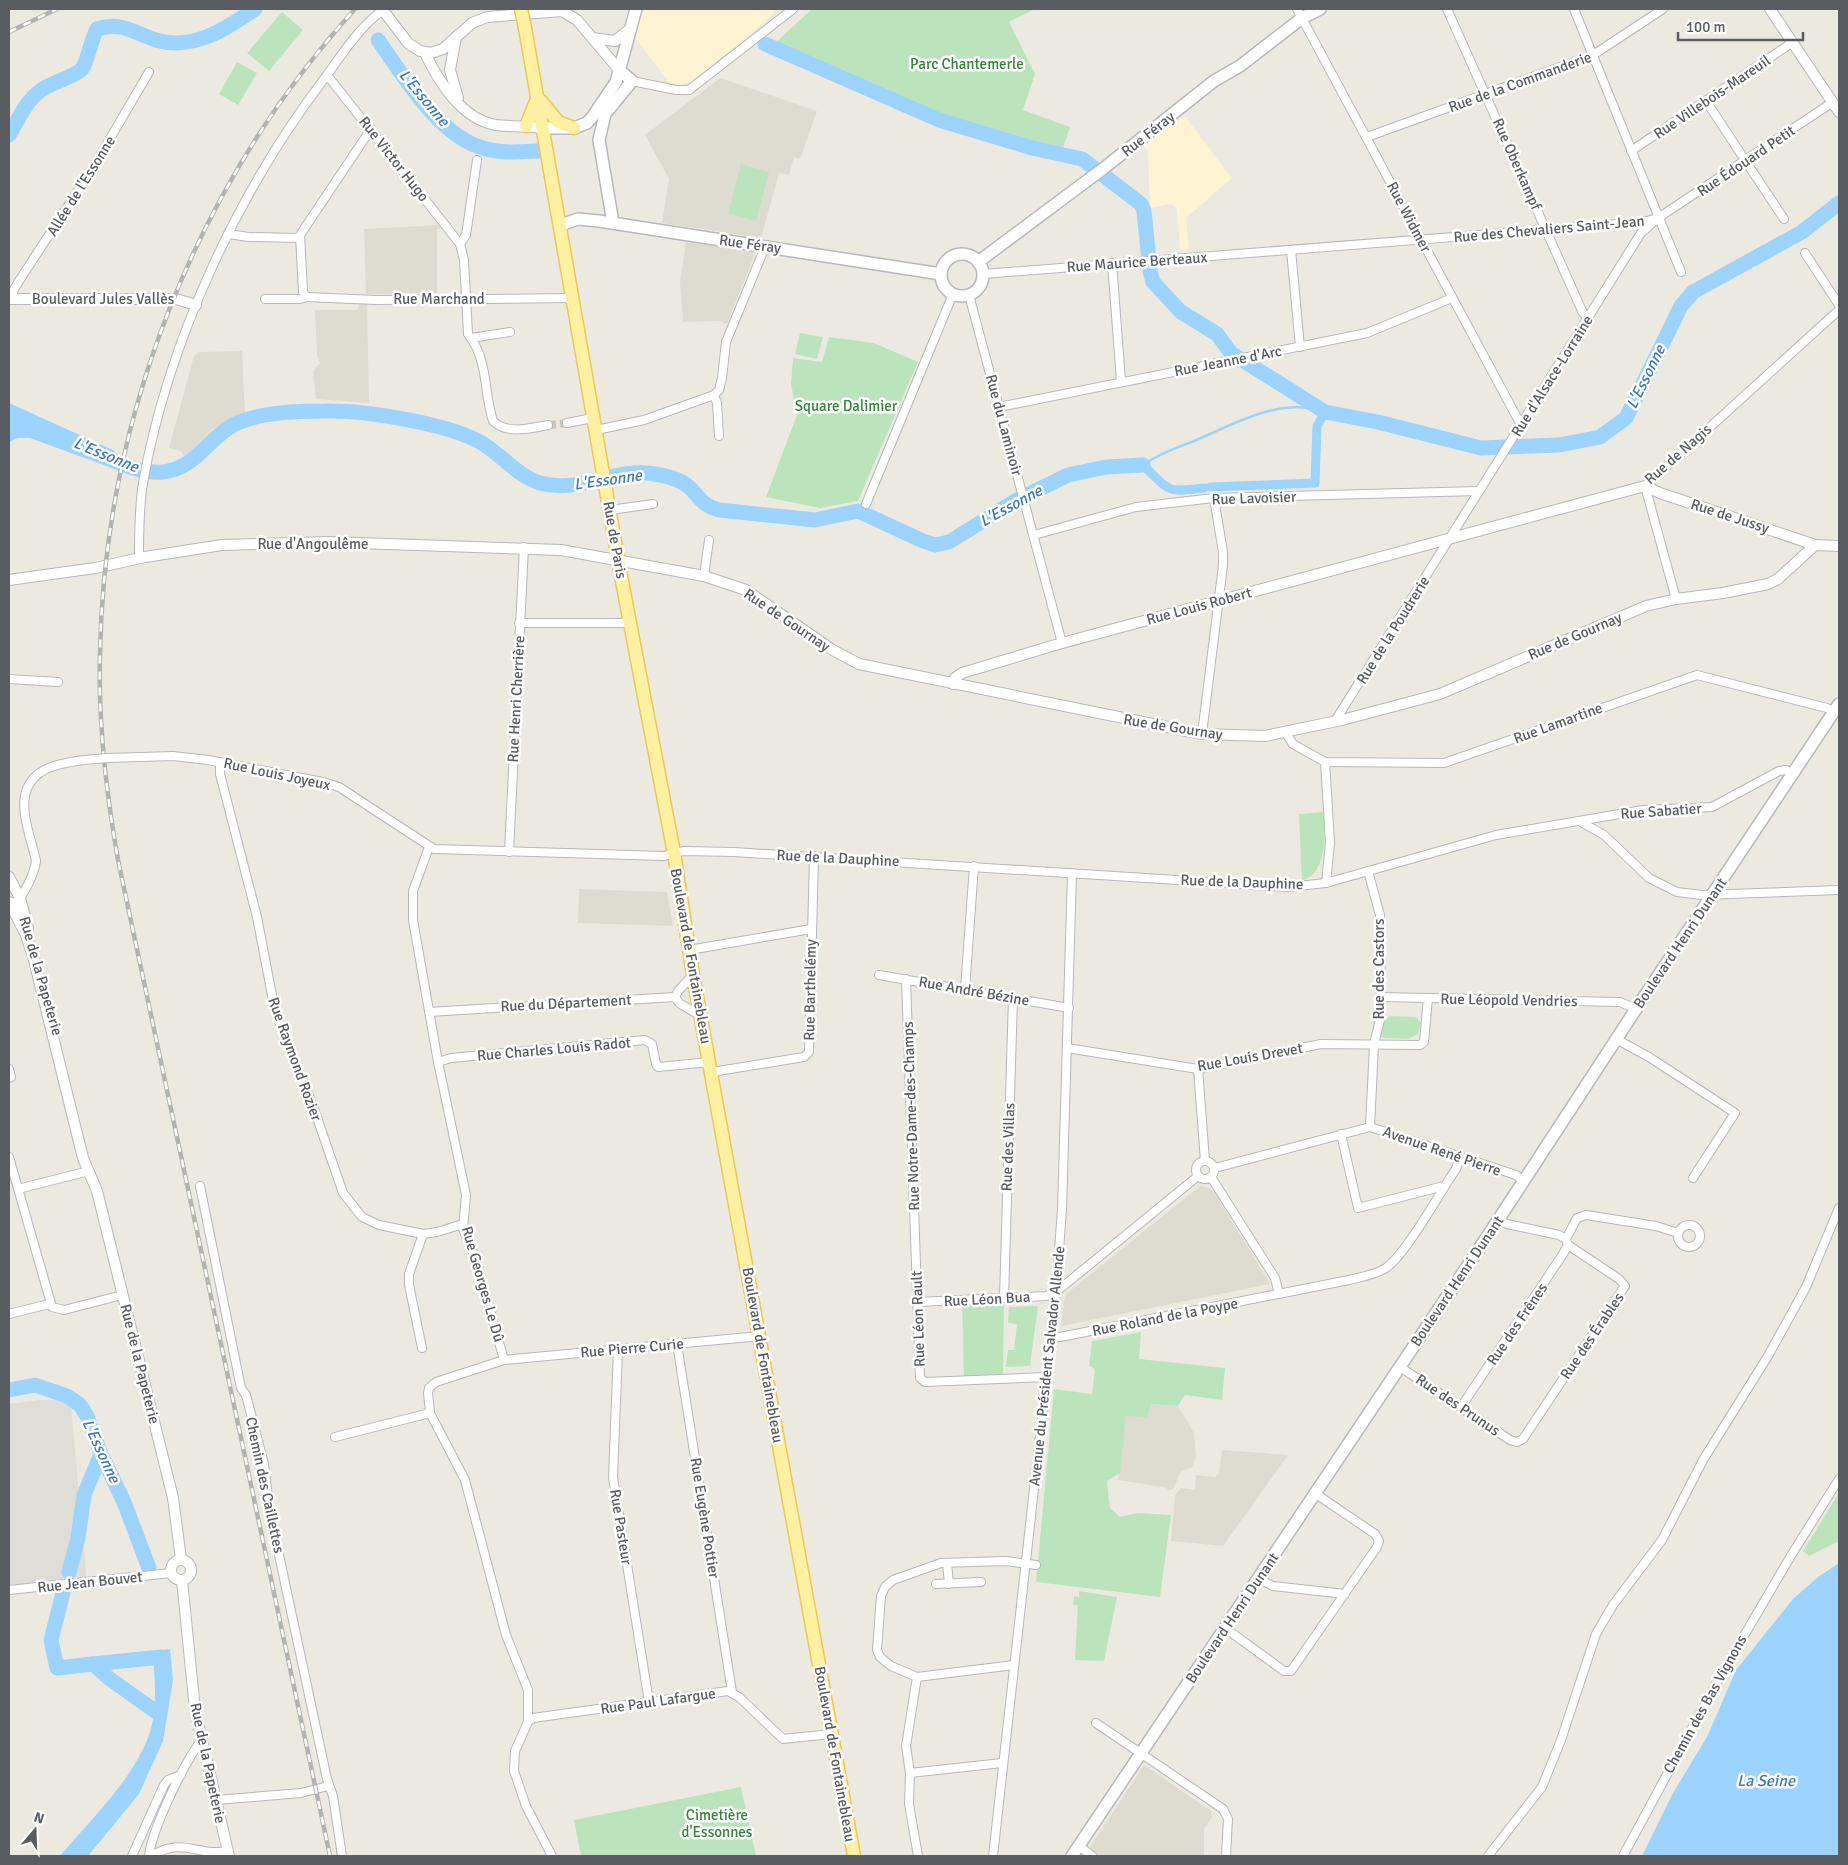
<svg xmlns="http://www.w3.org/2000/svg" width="1848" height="1865" font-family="Signika,sans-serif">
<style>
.commercial{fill:#fdf4d4}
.industrial{fill:#dfddd8}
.education{fill:#dedbd1}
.green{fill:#bce4bc}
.water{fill:#9dd3ff}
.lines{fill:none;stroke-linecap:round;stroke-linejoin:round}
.stream{stroke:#9dd3ff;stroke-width:2.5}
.canal{stroke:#9dd3ff;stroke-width:9}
.river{stroke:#9dd3ff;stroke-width:15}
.minor-tunnel{stroke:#c7c6c0;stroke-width:8;stroke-dasharray:8 4;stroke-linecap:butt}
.minor-casing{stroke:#b6b8bd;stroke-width:10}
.tertiary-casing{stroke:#b6b8bd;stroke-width:12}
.secondary-casing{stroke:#b6b9bf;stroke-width:14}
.primary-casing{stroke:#f0c755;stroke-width:15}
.minor{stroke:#fff;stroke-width:8}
.tertiary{stroke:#fff;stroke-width:10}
.secondary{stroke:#fff;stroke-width:11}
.primary{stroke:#fff1a2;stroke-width:12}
.rail-casing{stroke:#b2b3b3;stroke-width:4.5}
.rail{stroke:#fff;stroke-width:2.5;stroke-dasharray:8;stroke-linecap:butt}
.minor-bridge-casing{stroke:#b6b8bd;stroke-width:10;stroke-linecap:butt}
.primary-bridge-casing{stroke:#f0c755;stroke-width:15;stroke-linecap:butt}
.minor-bridge{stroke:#fff;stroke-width:8}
.primary-bridge{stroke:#fff1a2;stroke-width:12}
.labels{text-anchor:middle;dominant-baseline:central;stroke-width:5;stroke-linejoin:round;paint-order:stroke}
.park-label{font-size:15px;fill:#358439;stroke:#fff}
.street-label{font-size:15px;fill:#595c61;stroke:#fff}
.water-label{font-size:16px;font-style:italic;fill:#3f79b8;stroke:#fff}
</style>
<rect width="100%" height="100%" fill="#eceae0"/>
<!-- commercial -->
<g class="commercial">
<polygon points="643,9 777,9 764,23 691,81 681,85 669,82 635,38"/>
<polygon points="1184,115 1232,178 1186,218 1189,249 1180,250 1177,209 1171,204 1150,208 1148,152 1144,146"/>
</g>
<!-- industrial -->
<polygon class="industrial" points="39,1400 63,1400 71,1406 87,1582 9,1590 9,1404"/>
<!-- education -->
<g class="education">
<polygon points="720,78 817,111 800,159 794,157 789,175 779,173 761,238 662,223 669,179 645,135"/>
<polygon points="439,225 441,229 437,229 437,293 366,294 364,229"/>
<polygon points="686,242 751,252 754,256 727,324 720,321 683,322 680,282"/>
<polygon points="359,304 367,304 369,403 316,399 313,371 320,363 317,356 315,310 358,310"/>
<polygon points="242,351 245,414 214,428 185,458 181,451 169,448 194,356 199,352"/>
<polygon points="579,889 667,892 673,926 578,923"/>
<polygon points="1200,1186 1207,1187 1214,1192 1270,1284 1061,1326 1065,1295"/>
<polygon points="1151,1404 1178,1406 1194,1433 1196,1457 1192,1467 1180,1472 1174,1488 1168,1491 1167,1488 1118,1480 1126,1416"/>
<polygon points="1222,1450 1288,1455 1223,1546 1171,1541 1175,1495 1181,1488 1195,1490 1196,1475 1215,1477 1219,1474"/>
<polygon points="1144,1765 1211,1811 1212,1817 1204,1829 1204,1856 1097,1856 1088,1850"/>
</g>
<!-- green -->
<g class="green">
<polygon points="812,9 1035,9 1009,22 1035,74 1023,110 1070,127 1062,151 924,109 775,43"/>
<polygon points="282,12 303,30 269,71 247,53"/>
<polygon points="237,62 257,73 238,105 219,94"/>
<polygon points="741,164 769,172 756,221 728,213"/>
<polygon points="800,333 823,337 817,359 795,354"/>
<polygon points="829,337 874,343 918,362 858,501 820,508 766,497 797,415 791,384 793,358 822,362"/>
<path d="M1323,812C1325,834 1328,872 1302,881L1299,814Z"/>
<polygon points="1390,1016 1416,1017 1421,1023 1418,1034 1408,1039 1383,1038 1381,1035 1385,1020"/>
<polygon points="1004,1298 1003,1378 964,1380 962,1300"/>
<polygon points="1038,1306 1030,1366 1006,1367 1008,1350 1014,1350 1017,1324 1008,1323 1009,1307"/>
<polygon points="1141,1332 1139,1359 1225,1368 1222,1400 1185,1395 1178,1406 1151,1404 1147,1417 1126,1416 1120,1473 1107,1481 1110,1508 1120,1517 1137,1513 1171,1515 1160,1597 1036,1582 1054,1389 1092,1394 1095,1369 1089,1366 1092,1341"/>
<polygon points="1839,1493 1839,1541 1809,1556 1803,1551"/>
<polygon points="1079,1591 1117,1597 1104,1661 1075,1660 1078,1605 1073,1605 1074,1596 1079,1597"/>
<polygon points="741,1787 756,1856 581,1856 574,1820"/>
</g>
<!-- water -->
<g class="water">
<polygon points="9,403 115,451 112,468 30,438 18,438 9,442"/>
<polygon points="1839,1563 1839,1856 1642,1856 1673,1793 1707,1737 1736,1670 1793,1599 1818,1577"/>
<path d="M170,1649L173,1680L163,1741L139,1794L88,1856H60C91,1819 132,1781 149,1735C158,1709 155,1677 152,1651Z"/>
</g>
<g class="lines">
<!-- stream -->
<path class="stream" d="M1143,465C1159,454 1176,448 1194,441C1235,424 1280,396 1325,412"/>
<!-- canal -->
<g class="canal">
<path d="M1143,465C1170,491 1165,493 1204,488"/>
<polyline points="1210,487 1315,483 1317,426 1325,412"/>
</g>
<!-- river -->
<g class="river">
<path d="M378,40C403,75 436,131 477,146C497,154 517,152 538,151"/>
<polyline points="765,44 939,120 1032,148 1082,159 1141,204 1144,211 1150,271 1153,282 1181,312 1217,334 1231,353 1325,412 1378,422 1481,448 1559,445 1600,437 1626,418 1681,306 1693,292 1802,232 1839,203"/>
<path d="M9,135C18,120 26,101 40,91C51,82 75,77 82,69C87,63 91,39 97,29C122,21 133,33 156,40C193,51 226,29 255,9"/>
<path d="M95,453C132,468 164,487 199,454C211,443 222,430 237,423C263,412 298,411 326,411C365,410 448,424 480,442C501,454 517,476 540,483C579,494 616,467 655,474C667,476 681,479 690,488C700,498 703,506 719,510L815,520L858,511L923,541L935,545L949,542L1015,501L1068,475L1106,467L1143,465"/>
<polyline points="9,1390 35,1385 67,1396 80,1405 87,1416 101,1454 124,1502 149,1568"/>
<polyline points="69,1572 78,1538 84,1495 101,1454"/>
<polyline points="63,1593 51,1640 57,1668 93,1664 110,1679 159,1714"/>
<polyline points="93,1664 161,1657"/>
</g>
<!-- minor-tunnel -->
<polyline class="minor-tunnel" points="548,425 567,423"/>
<defs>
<g id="minor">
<polyline points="1297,9 1521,425"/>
<polyline points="1447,9 1583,313 1589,318"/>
<polyline points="1574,9 1681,272"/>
<path d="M327,75L460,244L464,260L468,334C489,361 483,390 493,421C507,435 531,428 548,425"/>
<polyline points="632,81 676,90 689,90 793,9"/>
<polyline points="1706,101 1784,219"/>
<polyline points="1367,137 1593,55 1663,9"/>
<polyline points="1631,151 1793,42"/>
<polyline points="228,234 249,237 299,238"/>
<polyline points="460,244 466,235 477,160"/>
<polyline points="1291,250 1300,347"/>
<polyline points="1805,253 1839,305"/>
<polyline points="1112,263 1121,381"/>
<polyline points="983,274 1643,222 1654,219"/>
<polyline points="969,295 1062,643"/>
<polyline points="306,297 376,300 573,298"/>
<polyline points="306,297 303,292 300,235 371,129"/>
<polyline points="13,299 13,291 19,281 94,166 149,72"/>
<polyline points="265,299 300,299 306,297"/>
<polyline points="471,338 510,332"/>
<polyline points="714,395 717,403 719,436"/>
<polyline points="999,407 1367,333 1452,298"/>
<polyline points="567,423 593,418"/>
<polyline points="596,430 644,420 714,395 719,390 722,378 726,342 765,247"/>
<polyline points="866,504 953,294"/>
<polyline points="610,510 653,504"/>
<polyline points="1034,535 1136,507 1214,498 1479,491"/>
<path d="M139,558C139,533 139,507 143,483C168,342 238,192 324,79C341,56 359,27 383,10"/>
<polyline points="704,576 709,540"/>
<polyline points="1676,599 1645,486 1839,310"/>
<polyline points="519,623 630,623"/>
<polyline points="9,679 58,682"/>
<polyline points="1335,721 1641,233 1658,218 1833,102"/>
<polyline points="1286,733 1293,744 1325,762 1444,763 1697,675 1827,708 1834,712"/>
<polyline points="1202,734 1223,565 1223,552 1214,498"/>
<polyline points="108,758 173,756 208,760 323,782 339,787 434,849 664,856 683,851 734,852 1288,887 1326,883 1496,835 1643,810 1712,807 1779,771 1786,770 1792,773"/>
<polyline points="220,762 220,774 257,917 275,1011 314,1109 343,1193 362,1217 379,1225 423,1234 437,1232 463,1224"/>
<polyline points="1325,762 1330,843 1326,883"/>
<polyline points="1581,822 1604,835 1649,878 1677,892 1702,895 1839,890"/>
<polyline points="429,847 413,891 413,920 438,1062 466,1195 463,1229 475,1257 504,1360"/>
<polyline points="509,852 524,547"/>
<polyline points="1368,871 1380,915 1381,1002 1381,1016 1374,1044 1370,1127"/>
<path d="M9,902L15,903C25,894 34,874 36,861C33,846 27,831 25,815C18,768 58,762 95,759"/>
<polyline points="689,950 811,929"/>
<polyline points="879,975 1069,1008"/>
<polyline points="906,979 920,1378 925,1382 1046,1377"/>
<polyline points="965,989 974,866"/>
<polyline points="675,997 679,1003 701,1016"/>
<polyline points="675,997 678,991 693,975"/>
<polyline points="1381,997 1620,1002 1636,1009"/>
<polyline points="429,1012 675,997"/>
<polyline points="1616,1039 1649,1057 1735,1113 1693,1178"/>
<polyline points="1067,1048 1198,1069 1321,1044 1420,1045 1424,1042 1428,998"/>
<polyline points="438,1062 451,1058 645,1040 652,1044 656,1064 658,1067 710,1062"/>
<polyline points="9,1069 11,1077 9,1078"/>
<polyline points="1198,1069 1205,1161"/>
<polyline points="712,1072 804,1057 809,1052 814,856"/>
<polyline points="1341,1134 1358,1208 1444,1186"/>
<polyline points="9,1157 52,1307 64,1310 122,1295"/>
<circle cx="1205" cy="1170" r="9"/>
<polyline points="1215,1168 1370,1127 1516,1175 1523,1181"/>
<polyline points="1211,1177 1275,1278 1279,1294"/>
<polyline points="200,1186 241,1388 246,1395 264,1464 270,1513 327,1779 333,1796 342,1856"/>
<polyline points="18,1189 89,1171"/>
<polyline points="1499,1220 1507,1224 1559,1235 1566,1239"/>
<circle cx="1689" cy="1236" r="11"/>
<polyline points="1566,1239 1577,1218 1586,1215 1656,1226 1678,1233"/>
<polyline points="1004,1298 1013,997"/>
<polyline points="917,1302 1046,1296 1056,1292 1198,1176"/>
<polyline points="9,1314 49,1304"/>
<path d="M1050,1336L1060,1337L1349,1280C1361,1277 1375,1275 1386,1268C1406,1254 1440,1192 1456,1169L1460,1157"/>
<polyline points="677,1344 732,1692"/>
<polyline points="422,1348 409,1285 409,1274 423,1234"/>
<polyline points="618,1350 613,1477 649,1702"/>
<polyline points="1400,1367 1510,1440 1517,1442 1523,1439 1625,1286 1619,1279 1568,1245"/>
<polyline points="1461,1407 1563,1254 1568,1245 1566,1239"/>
<polyline points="335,1437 430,1413"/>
<polyline points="947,1563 949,1584"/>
<polyline points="1259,1579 1273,1586 1345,1594"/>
<polyline points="936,1584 981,1582"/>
<polyline points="9,1590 171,1573"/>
<polyline points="1225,1628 1284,1671 1291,1671 1377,1547 1379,1541 1375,1534 1316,1494"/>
<polyline points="1014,1665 917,1677 891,1666 880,1657 877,1650 881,1596 885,1587 893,1580 941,1563 1006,1561 1036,1565"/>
<polyline points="917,1677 906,1746 910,1773 909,1804 918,1856"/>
<polyline points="528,1722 533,1718 728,1691 739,1697 783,1739 831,1734"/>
<polyline points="1096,1723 1223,1809 1228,1819 1226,1856"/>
<polyline points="910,1773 1002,1763"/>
<polyline points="216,1800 301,1793 328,1786"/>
<polyline points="1079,1846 1092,1856"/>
<polyline points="132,1856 164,1785 168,1780 181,1775"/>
<path d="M149,1856C152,1829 184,1763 201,1741"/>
<path d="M152,1856C182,1836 199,1857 227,1851"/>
<polyline points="552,1856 526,1806 514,1771 515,1751 528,1722 528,1690 506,1635 465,1480 430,1413 428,1393 429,1388 436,1382 504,1360 760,1336"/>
<polyline points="993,1856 1056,1292 1062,1209 1072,873"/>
<polyline points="1488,1856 1542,1787 1561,1740 1596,1634 1613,1605 1662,1540 1703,1460 1768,1356 1806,1287 1839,1208"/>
<polyline points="1623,1856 1718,1680 1792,1554 1839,1479"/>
</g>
<g id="tertiary">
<polyline points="382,9 408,43 420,51 431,53 443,49 472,23 487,17 562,11 577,20 620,71"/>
<polyline points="1770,9 1839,112"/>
<polyline points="456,37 450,70 458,98"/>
<polyline points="592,38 615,41 630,29"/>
<path d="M425,53C439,82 461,119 496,125C512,127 527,126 543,128"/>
<polyline points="9,299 176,299 196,305"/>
<polyline points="9,580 95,568 145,557 222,545 330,542 561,550 704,576 746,590 831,649 859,664 1202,734 1265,736 1342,720 1440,694 1646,606 1676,599 1723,593 1768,584 1778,579 1815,545 1839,546"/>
<polyline points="953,684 955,678 962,673 1062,643 1645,486 1660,493 1815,545"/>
<polyline points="9,877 20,898 28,928"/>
<polyline points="9,902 26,935 34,960 83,1158 97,1191 173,1498 181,1559"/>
<circle cx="181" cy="1570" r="10"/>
<polyline points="182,1580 195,1710 229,1856"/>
</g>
<g id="secondary">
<polyline points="543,128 574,128 587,123 593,116 616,82 636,9"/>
<polyline points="613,223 599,140 605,114 632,81 620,71"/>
<polyline points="561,225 578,219 599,221 941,274"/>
<circle cx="962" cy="275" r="21"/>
<polyline points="978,262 1104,168 1214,81 1240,66 1302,18 1320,9"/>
<polyline points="1072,1856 1491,1231 1636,1009 1839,704"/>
</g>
<g id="primary">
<polyline points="525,28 621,576 674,853 693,975 854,1856"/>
<polyline points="541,101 558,122 574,128"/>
<polyline points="526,126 537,99"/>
</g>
</defs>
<!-- minor casing -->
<use href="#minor" class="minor-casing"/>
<!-- tertiary casing -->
<use href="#tertiary" class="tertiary-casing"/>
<!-- secondary casing -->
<use href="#secondary" class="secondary-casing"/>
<!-- primary casing -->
<use href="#primary" class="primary-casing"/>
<!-- minor -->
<use href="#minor" class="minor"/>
<!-- tertiary -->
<use href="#tertiary" class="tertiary"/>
<!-- secondary -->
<use href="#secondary" class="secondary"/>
<!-- primary -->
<use href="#primary" class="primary"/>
<defs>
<g id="rail">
<polyline points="9,32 57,9"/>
<path d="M330,1856L118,860C106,792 98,723 100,654C104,418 197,183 355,9"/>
</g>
</defs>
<!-- rail casing -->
<use href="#rail" class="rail-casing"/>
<!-- rail -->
<use href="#rail" class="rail"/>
<defs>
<polyline id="minor-bridge" points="95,759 108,758"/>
<polyline id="primary-bridge" points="521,9 525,28"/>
</defs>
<!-- minor-bridge casing -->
<use href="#minor-bridge" class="minor-bridge-casing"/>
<!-- primary-bridge casing -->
<use href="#primary-bridge" class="primary-bridge-casing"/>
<!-- minor-bridge -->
<use href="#minor-bridge" class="minor-bridge"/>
<!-- primary-bridge -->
<use href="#primary-bridge" class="primary-bridge"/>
</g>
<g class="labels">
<!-- park labels -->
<g class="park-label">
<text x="967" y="64">Parc Chantemerle</text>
<text x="846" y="406">Square Dalimier</text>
<text x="717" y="1815">Cimetière<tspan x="717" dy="17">d'Essonnes</tspan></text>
</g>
<!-- street labels -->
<g class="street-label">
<text transform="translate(1520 82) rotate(-20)">Rue de la Commanderie</text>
<text transform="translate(1712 97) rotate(-34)">Rue Villebois-Mareuil</text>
<text transform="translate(1148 134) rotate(-38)">Rue Féray</text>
<text transform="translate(394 159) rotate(52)">Rue Victor Hugo</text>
<text transform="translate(1746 161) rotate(-34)">Rue Édouard Petit</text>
<text transform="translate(1517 164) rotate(66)">Rue Oberkampf</text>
<text transform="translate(81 186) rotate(-58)">Allée de l'Essonne</text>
<text transform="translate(1409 217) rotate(62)">Rue Widmer</text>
<text transform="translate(1549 229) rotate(-5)">Rue des Chevaliers Saint-Jean</text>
<text transform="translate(750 244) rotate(8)">Rue Féray</text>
<text transform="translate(1137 262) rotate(-4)">Rue Maurice Berteaux</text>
<text x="103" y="299">Boulevard Jules Vallès</text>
<text x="439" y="299">Rue Marchand</text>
<text transform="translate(1228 361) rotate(-11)">Rue Jeanne d'Arc</text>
<text transform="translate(1552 376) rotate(-58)">Rue d'Alsace-Lorraine</text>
<text transform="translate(1004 425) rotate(75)">Rue du Laminoir</text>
<text transform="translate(1678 454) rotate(-41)">Rue de Nagis</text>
<text transform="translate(1254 498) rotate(-2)">Rue Lavoisier</text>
<text transform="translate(1730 516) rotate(18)">Rue de Jussy</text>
<text transform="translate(615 540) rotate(80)">Rue de Paris</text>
<text x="313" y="544">Rue d'Angoulême</text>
<text transform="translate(1199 606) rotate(-15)">Rue Louis Robert</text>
<text transform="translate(787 620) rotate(34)">Rue de Gournay</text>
<text transform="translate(1393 630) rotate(-58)">Rue de la Poudrerie</text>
<text transform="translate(1575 636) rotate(-23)">Rue de Gournay</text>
<text transform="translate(516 699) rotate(-87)">Rue Henri Cherrière</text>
<text transform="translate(1558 723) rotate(-20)">Rue Lamartine</text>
<text transform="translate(1173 727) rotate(9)">Rue de Gournay</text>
<text transform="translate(277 774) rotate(12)">Rue Louis Joyeux</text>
<text transform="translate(1661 811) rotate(-4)">Rue Sabatier</text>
<text transform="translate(838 858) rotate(3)">Rue de la Dauphine</text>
<text transform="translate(1242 882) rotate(2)">Rue de la Dauphine</text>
<text transform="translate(1680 943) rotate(-56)">Boulevard Henri Dunant</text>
<text transform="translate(691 956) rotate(80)">Boulevard de Fontainebleau</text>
<text transform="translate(1379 969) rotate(-90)">Rue des Castors</text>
<text transform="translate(41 976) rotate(74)">Rue de la Papeterie</text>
<text transform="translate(810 990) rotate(-89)">Rue Barthelémy</text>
<text transform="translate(974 991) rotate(10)">Rue André Bézine</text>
<text transform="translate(1509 1000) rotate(1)">Rue Léopold Vendries</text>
<text transform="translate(566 1003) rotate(-3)">Rue du Département</text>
<text transform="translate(554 1049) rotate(-5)">Rue Charles Louis Radot</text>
<text transform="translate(1250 1057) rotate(-10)">Rue Louis Drevet</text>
<text transform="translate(295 1059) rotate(70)">Rue Raymond Rozier</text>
<text transform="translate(911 1116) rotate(-92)">Rue Notre-Dame-des-Champs</text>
<text transform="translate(1008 1147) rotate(-88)">Rue des Villas</text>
<text transform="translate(1442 1151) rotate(19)">Avenue René Pierre</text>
<text transform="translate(1457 1281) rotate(-56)">Boulevard Henri Dunant</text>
<text transform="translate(483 1284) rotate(74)">Rue Georges Le Dû</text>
<text transform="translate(987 1299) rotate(-3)">Rue Léon Bua</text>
<text transform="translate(1165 1317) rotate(-11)">Rue Roland de la Poype</text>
<text transform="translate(918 1319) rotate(-92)">Rue Léon Rault</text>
<text transform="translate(1517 1324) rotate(-56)">Rue des Frênes</text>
<text transform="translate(1592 1336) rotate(-56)">Rue des Érables</text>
<text transform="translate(632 1348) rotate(-5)">Rue Pierre Curie</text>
<text transform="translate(763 1355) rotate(80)">Boulevard de Fontainebleau</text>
<text transform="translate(140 1364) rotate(76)">Rue de la Papeterie</text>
<text transform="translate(1047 1366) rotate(-84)">Avenue du Président Salvador Allende</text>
<text transform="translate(1458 1405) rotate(34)">Rue des Prunus</text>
<text transform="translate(265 1485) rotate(78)">Chemin des Caillettes</text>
<text transform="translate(705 1518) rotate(81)">Rue Eugène Pottier</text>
<text transform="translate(621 1527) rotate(81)">Rue Pasteur</text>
<text transform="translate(90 1582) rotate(-6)">Rue Jean Bouvet</text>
<text transform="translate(1232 1618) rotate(-56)">Boulevard Henri Dunant</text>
<text transform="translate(658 1701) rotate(-8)">Rue Paul Lafargue</text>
<text transform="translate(1705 1704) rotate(-61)">Chemin des Bas Vignons</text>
<text transform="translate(835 1754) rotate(80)">Boulevard de Fontainebleau</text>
<text transform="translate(208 1763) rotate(78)">Rue de la Papeterie</text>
</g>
<!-- water labels -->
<g class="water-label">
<text transform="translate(424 98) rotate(50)">L'Essonne</text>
<text transform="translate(1646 377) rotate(-64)">L'Essonne</text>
<text transform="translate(106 455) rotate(22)">L'Essonne</text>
<text transform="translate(608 480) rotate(-8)">L'Essonne</text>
<text transform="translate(1011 506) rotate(-29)">L'Essonne</text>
<text transform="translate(101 1451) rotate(65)">L'Essonne</text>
<text x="1766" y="1781">La Seine</text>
</g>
</g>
<!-- border -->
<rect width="1848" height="1865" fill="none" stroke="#595c61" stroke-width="20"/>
<!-- north arrow -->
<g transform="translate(35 1830) rotate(19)" stroke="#ffffff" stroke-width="4" paint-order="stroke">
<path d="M0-4L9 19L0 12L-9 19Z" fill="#595c61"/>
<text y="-8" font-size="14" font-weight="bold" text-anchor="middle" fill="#595c61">N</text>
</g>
<!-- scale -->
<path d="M1678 32v8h125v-8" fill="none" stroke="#595c61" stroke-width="2.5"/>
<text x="1686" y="32" font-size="15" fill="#595c61" stroke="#ffffff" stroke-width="4" paint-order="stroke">100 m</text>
</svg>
